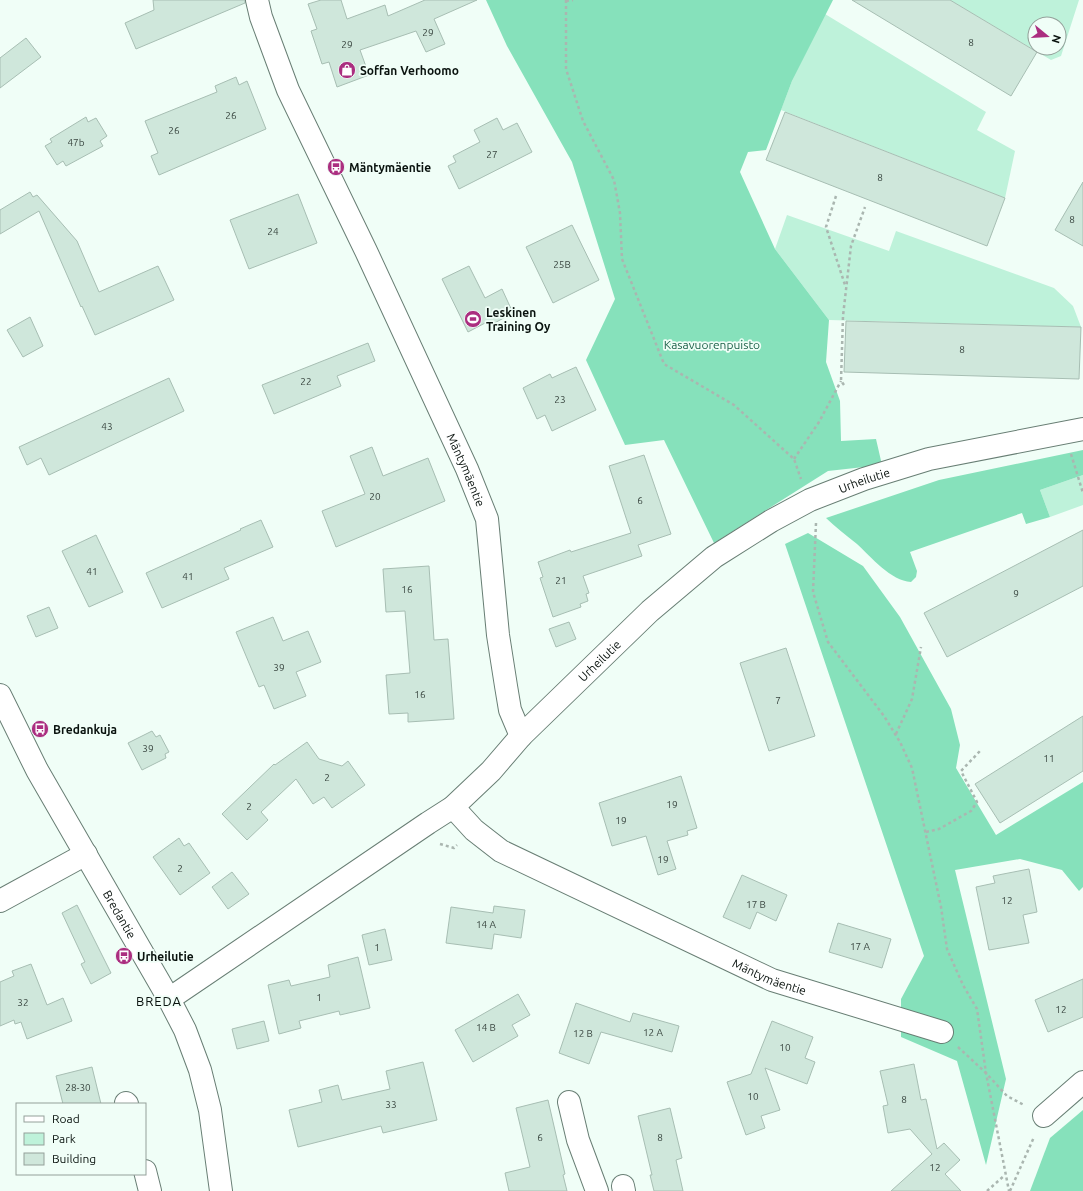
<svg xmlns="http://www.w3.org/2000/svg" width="1083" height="1191" font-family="Ubuntu,sans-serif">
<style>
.green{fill:#bef2da;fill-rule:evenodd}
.forest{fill:#86e1bb}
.building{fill:#cfe7db;stroke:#a7beb3}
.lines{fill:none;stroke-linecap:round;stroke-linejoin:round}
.minor-casing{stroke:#687e74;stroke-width:24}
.path{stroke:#aab6b0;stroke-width:2.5;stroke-dasharray:3 3;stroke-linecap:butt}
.minor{stroke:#fff;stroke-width:22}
.labels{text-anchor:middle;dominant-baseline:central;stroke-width:3.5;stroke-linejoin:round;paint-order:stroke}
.number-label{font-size:10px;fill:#3a4741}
.poi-label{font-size:12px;font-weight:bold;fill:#09120e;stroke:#f0fef7;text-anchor:start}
.park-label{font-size:12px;fill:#1e634a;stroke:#f0fef7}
.street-label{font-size:12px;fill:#09120e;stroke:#f0fef7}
.neighbourhood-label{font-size:13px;letter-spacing:1px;fill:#09120e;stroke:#f0fef7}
</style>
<rect width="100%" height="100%" fill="#f0fef7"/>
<!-- green -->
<g class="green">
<path d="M950,0H1079L1061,56L1051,60ZM1035,24H1059V48H1035Z"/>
<polygon points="825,14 986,112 977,130 1015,151 1005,198 781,110 792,81"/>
<polygon points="787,215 889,251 896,231 1054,288 1073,306 1081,327 829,320 775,249"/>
<polygon points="1083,475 1083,505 1050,517 1040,490"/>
</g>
<!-- forest -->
<g class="forest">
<polygon points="486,0 833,0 792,81 766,150 748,152 740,172 775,249 829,320 826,362 840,401 841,441 876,439 882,465 828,471 714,543 664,440 625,445 586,360 615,299 572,162 507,46"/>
<path d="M1083,450V475L1040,490L1050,517L1026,524L1022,513L910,552L917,571L916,577L911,582C891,581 871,557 857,544C846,535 835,527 826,518L939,480Z"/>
<polygon points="808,533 863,566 900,617 951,709 960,745 956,768 996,835 1083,782 1083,887 1079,891 1062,870 1020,859 955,870 1006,1079 986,1165 957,1061 901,1037 901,999 924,956 785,544"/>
<polygon points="1083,1110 1083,1191 1030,1191 1050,1138"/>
</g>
<!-- building -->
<g class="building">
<polygon points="153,0 245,0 245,3 136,49 125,23 154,10"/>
<polygon points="321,0 341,0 347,19 385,5 388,16 425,0 477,0 434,19 445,44 426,52 416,31 360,50 369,75 337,87 329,62 322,64 311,31 317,29 308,4"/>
<polygon points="852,0 950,0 1037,52 1011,96"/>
<polygon points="26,38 41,57 0,88 0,58"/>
<polygon points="236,77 239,85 247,81 266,129 159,175 151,156 158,153 145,121 217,92 215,86"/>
<polygon points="785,112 1005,198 987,246 766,160"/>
<polygon points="86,117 88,122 96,118 107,136 100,141 103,146 66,166 63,161 57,165 45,146 52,142 50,139"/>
<polygon points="497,118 503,130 517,123 532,152 459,189 448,166 456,162 453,156 480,142 474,130"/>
<polygon points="1083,182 1083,246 1055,230"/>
<polygon points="30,192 33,197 37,195 77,241 99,292 158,266 174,300 95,335 82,306 81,307 39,211 0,234 0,210"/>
<polygon points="298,194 317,243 249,269 230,220"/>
<polygon points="572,225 599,280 553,303 526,247"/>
<polygon points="469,266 485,298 502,289 513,313 489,326 487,322 468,332 442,279"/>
<polygon points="30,317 43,346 23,357 7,330"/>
<polygon points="846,321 1081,327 1079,379 844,372"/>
<polygon points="368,343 375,361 337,376 341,386 274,414 262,385"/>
<polygon points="576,367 596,410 552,431 545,415 537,419 523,388 550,374 552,378"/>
<polygon points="169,378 184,411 49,475 41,458 27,465 19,447"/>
<polygon points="372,447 383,476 428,458 445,501 336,547 322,511 365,494 350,456"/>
<polygon points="644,455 671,534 638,545 642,556 583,576 589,593 586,594 588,601 580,604 581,607 553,617 540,578 543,577 538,562 570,550 571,552 631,533 609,466"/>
<polygon points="261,520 273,547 224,568 229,579 162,608 146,573 241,530 240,529"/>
<polygon points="1083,530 1083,586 947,657 924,613"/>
<polygon points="96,535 123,592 89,607 62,551"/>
<polygon points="429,566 434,640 448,639 454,719 408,722 408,713 389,714 386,675 410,673 405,611 386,612 383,569"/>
<polygon points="49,607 58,628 36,637 27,616"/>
<polygon points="273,617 283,641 308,631 321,662 296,672 306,696 274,709 264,685 259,687 236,632"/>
<polygon points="569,622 576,639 556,647 549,629"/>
<polygon points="786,648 815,736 769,751 740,663"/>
<polygon points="1083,716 1083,771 1000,823 975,784"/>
<polygon points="152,731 156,737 160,735 169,752 165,754 166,758 142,770 128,743"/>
<polygon points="307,742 319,759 342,766 348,761 365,785 332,808 324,797 313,804 296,779 261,812 268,820 247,840 222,814 274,764 275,765"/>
<polygon points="681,776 697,828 687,831 688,835 667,841 676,869 658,875 646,836 612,846 599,803"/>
<polygon points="179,838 184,846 189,843 210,873 180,895 153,857"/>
<polygon points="1029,869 1037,912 1023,915 1029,943 989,950 976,887 995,883 993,876"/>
<polygon points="232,872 249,894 228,909 212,887"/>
<polygon points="742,875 787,895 776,921 757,912 750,929 723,917"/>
<polygon points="77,905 111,973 91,984 81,964 85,962 62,913"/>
<polygon points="494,906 525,910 521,938 494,934 492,949 446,943 451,907 493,913"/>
<polygon points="838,923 891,939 882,968 829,952"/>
<polygon points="385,929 392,960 369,965 362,935"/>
<polygon points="358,957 370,1008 340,1015 339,1011 299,1021 301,1028 279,1034 268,985 289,980 291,986 330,977 328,965"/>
<polygon points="31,964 47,1005 63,998 72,1021 27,1039 21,1022 15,1024 14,1020 0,1026 0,982 14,976 12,971"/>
<polygon points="1083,979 1083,1017 1048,1032 1035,1000"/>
<polygon points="518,994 530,1015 512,1025 518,1036 473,1062 455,1030"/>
<polygon points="576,1003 630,1022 633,1013 679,1026 672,1052 601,1032 589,1064 559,1053"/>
<polygon points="264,1021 269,1041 237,1049 232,1029"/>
<polygon points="772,1021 813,1037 805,1058 815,1062 807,1084 765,1068 780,1110 761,1116 765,1128 746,1135 727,1082 751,1074"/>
<polygon points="423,1062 437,1120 383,1133 381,1126 298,1147 289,1110 322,1102 319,1090 338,1085 342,1100 390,1089 386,1071"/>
<polygon points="914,1064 921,1100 926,1099 937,1149 944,1143 960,1160 945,1174 961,1191 891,1191 932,1154 910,1129 888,1133 883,1106 888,1105 880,1071"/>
<polygon points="92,1067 101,1104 63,1104 56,1076"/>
<polygon points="548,1100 565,1174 563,1175 567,1191 509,1191 505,1173 530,1167 516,1108"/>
<polygon points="670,1108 682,1158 676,1160 683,1191 654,1191 650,1175 652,1175 638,1116"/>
</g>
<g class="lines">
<defs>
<g id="minor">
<path id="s1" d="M257,0L261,17L288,90L366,251L467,469L487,519L498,635L506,686L510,710L521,736"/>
<path id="s2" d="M0,695L37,770L169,999L185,1030L200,1070L210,1110L221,1191"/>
<path id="s3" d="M453,807L474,830L501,851L772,980L942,1032"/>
<polyline points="0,901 86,854"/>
<path id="s4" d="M169,999L428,823L453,807L491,771L521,736L650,611L714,557L771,521L810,500L864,479L929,459L1083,429"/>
<polyline points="569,1102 578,1140 597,1191"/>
<polyline points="126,1103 127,1104"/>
<polyline points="1044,1116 1083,1082"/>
<polyline points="145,1171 150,1191"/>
<polyline points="623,1186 624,1191"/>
</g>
</defs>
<!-- minor casing -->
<use href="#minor" class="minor-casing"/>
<!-- path -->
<g class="path">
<polyline points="566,0 566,69 583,121 614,180 620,213 622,259 664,364 734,405 794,459 801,479"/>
<polyline points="566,1 573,0"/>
<polyline points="836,196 826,227 845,285"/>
<polyline points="844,385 841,381 843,316 851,246 865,207"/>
<polyline points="1071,454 1083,493"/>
<polyline points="794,459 819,422 841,381"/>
<polyline points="816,523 813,592 828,642 884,716 900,742 912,768 941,907 947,949 963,985 977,1009 986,1073 1009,1191"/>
<polyline points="896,734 912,699 921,647"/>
<polyline points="926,832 939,829 971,811 977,802 961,771 980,751"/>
<polyline points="440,844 454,848 457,845"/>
<polyline points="958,1047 986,1073 1007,1096 1024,1105"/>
<polyline points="987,1191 1005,1175"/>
<polyline points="1010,1191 1034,1137"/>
</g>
<!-- minor -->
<use href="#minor" class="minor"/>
</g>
<!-- icons -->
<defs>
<symbol id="shop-disc" viewBox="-11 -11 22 22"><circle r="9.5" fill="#ab2e80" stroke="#f0fef7"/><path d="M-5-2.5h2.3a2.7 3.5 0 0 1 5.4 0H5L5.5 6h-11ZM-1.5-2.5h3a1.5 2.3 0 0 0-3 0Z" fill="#fff"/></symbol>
<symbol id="bus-disc" viewBox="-11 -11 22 22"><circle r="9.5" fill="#ab2e80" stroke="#f0fef7"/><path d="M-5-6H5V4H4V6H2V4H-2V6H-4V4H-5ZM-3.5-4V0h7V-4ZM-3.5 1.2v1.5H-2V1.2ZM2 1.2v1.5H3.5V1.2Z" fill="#fff"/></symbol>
<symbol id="stadium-disc" viewBox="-11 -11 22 22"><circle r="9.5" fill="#ab2e80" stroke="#f0fef7"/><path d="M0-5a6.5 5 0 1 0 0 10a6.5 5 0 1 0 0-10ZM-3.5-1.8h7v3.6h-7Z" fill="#fff"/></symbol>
</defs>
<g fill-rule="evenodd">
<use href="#shop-disc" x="337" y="60" width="20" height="20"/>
<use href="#bus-disc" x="326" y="157" width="20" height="20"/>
<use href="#stadium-disc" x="463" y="309" width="20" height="20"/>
<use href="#bus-disc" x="30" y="719" width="20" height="20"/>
<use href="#bus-disc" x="114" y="946" width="20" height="20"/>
</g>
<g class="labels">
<!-- number labels -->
<g class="number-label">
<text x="428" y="32">29</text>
<text x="971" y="42">8</text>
<text x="347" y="44">29</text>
<text x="231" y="115">26</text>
<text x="174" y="130">26</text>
<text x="76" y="142">47b</text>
<text x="492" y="154">27</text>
<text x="880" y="177">8</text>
<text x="1072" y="219">8</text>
<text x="273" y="231">24</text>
<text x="562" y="264">25B</text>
<text x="962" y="349">8</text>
<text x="306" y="381">22</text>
<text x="560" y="399">23</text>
<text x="107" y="426">43</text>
<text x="375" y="496">20</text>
<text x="640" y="500">6</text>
<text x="92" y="571">41</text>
<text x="188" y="576">41</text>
<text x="561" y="580">21</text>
<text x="407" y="589">16</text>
<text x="1016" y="593">9</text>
<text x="279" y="667">39</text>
<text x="420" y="694">16</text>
<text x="778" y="700">7</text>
<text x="148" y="748">39</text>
<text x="1049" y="758">11</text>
<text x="327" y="777">2</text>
<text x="672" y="804">19</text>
<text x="249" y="806">2</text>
<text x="621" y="820">19</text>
<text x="663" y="859">19</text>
<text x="180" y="868">2</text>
<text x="1007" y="900">12</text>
<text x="756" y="904">17 B</text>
<text x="486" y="924">14 A</text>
<text x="860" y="946">17 A</text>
<text x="377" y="947">1</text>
<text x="319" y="997">1</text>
<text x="23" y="1002">32</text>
<text x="1061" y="1009">12</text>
<text x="486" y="1027">14 B</text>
<text x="653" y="1032">12 A</text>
<text x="583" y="1033">12 B</text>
<text x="785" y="1047">10</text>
<text x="78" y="1087">28-30</text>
<text x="753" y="1096">10</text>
<text x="904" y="1099">8</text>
<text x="391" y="1104">33</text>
<text x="540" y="1137">6</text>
<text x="660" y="1137">8</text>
<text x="935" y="1167">12</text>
</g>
<!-- poi labels -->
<g class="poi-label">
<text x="360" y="70">Soffan Verhoomo</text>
<text x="349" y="167">Mäntymäentie</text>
<text x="486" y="312">Leskinen<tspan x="486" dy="14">Training Oy</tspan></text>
<text x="53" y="729">Bredankuja</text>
<text x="137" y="956">Urheilutie</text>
</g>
<!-- park labels -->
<g class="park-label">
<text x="712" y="344">Kasavuorenpuisto</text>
</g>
<!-- street labels -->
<g class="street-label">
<text stroke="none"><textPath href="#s1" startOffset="515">Mäntymäentie</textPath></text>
<text stroke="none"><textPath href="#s4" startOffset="874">Urheilutie</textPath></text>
<text stroke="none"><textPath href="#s4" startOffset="550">Urheilutie</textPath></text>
<text stroke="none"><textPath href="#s2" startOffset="250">Bredantie</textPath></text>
<text stroke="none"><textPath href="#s3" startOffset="362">Mäntymäentie</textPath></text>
</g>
<!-- neighbourhood labels -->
<g class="neighbourhood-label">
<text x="159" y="1001">BREDA</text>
</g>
</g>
<!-- legend -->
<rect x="16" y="1103" width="130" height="72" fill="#f0fef7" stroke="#94a09a"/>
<rect x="24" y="1116" width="20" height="6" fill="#ffffff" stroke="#94a09a"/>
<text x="52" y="1123" font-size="12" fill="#09120e">Road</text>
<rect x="24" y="1133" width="20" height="12" fill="#bef2da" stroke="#94a09a"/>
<text x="52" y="1143" font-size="12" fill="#09120e">Park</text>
<rect x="24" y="1153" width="20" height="12" fill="#cfe7db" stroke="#94a09a"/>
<text x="52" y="1163" font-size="12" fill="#09120e">Building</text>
<!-- north arrow -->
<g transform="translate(1047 36) rotate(108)"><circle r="19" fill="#f0fef7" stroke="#94a09a"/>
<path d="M0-3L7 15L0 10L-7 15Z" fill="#ab2e80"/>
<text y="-6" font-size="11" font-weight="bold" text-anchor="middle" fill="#09120e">N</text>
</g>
</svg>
